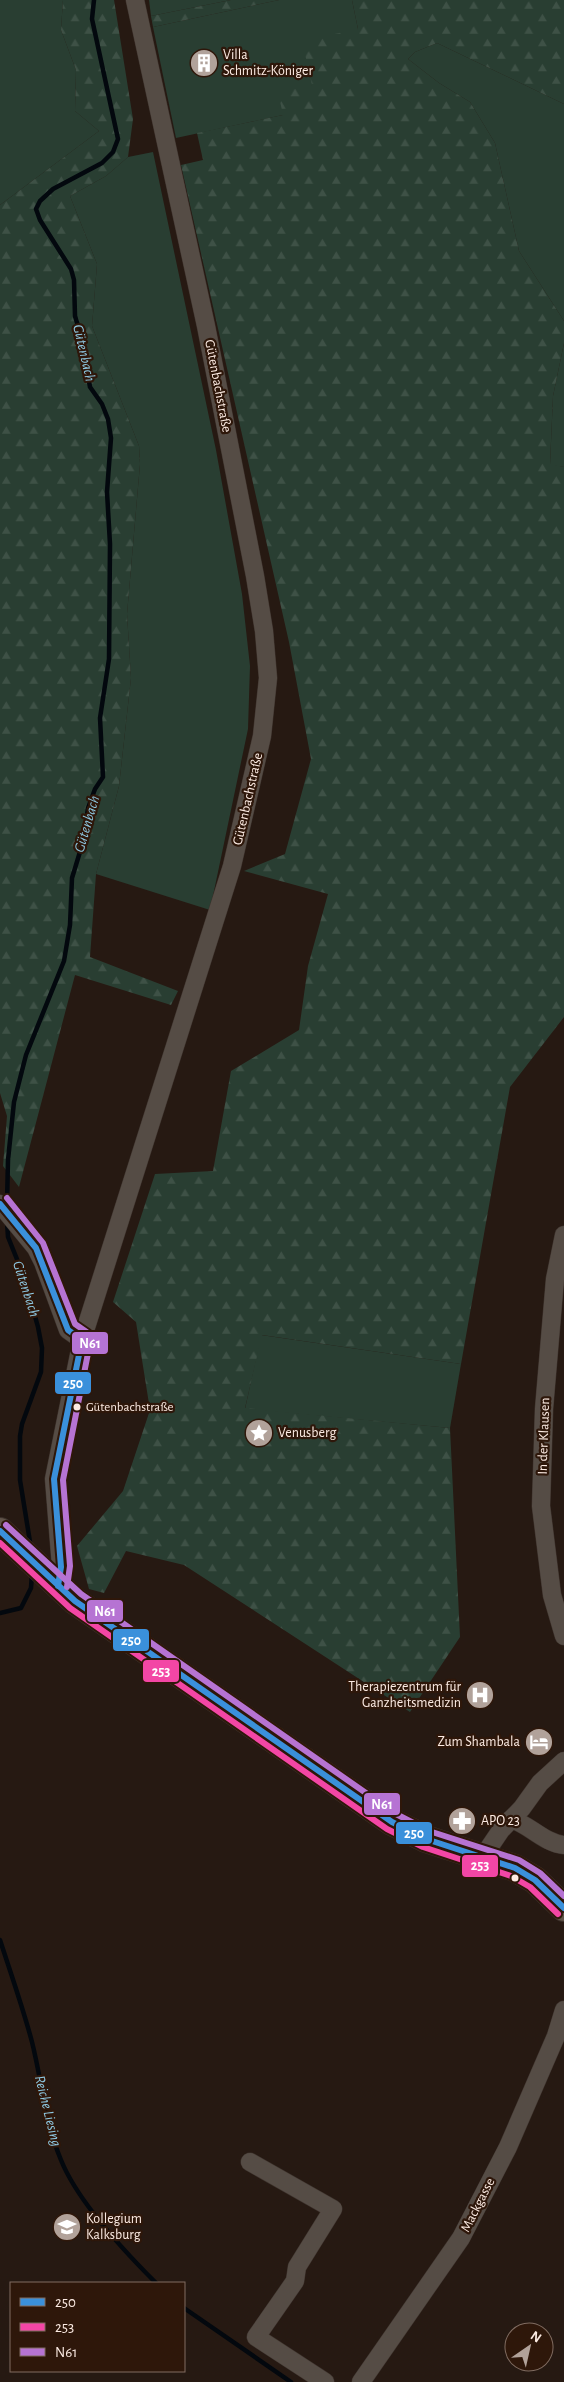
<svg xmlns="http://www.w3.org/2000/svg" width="564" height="2382" font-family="'Alegreya Sans',sans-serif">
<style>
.green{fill:#293e32}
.forest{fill:url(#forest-firs)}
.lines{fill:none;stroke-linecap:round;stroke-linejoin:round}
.stream{stroke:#03080e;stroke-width:4.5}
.minor-casing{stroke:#3e332d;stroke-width:19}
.primary-casing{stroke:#3e332d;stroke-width:28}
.minor{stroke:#554c45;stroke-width:18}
.primary{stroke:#61544a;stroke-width:26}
.bus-1-casing{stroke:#2e170a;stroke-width:10}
.bus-2-casing{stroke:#2e170a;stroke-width:10}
.bus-3-casing{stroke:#2e170a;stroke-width:10}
.bus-1{stroke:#3a90db;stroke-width:6}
.bus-2{stroke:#f346a5;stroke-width:6}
.bus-3{stroke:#b673d3;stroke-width:6}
.bus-dot{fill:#fcebe3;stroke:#2e170a;stroke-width:2}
.labels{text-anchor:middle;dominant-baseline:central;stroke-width:4.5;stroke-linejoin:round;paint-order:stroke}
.bus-label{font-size:13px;fill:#fcebe3;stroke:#2e170a;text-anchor:start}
.poi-label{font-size:14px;fill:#fcebe3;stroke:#2e170a;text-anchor:start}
.street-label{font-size:14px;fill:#fcebe3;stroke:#2e170a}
.water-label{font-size:15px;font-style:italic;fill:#8ec9e3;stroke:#2e170a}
.line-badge{stroke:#2e170a;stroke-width:2}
.badge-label{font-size:14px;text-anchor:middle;font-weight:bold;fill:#fff}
</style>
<defs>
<pattern id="forest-firs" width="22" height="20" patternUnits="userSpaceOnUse" patternTransform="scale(1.25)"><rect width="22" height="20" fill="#293e32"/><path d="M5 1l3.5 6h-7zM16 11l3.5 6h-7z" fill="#3e5146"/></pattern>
</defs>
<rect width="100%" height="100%" fill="#261912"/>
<!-- green -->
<g class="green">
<polygon points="0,0 63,0 61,30 76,70 75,111 99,131 0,205"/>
<polygon points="149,0 231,0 151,16"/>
<polygon points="279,0 352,0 358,29 312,85 283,115 176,138 153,27"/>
<polygon points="437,43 564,104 564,321 519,251 495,143 470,102 439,83 408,59 415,52"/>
<polygon points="153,152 216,450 242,594 250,666 248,729 210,910 96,874 119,786 131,678 127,614 140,464 139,446 92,326 97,264 70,196 106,176 128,157"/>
<polygon points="564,343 564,467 550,465 553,396"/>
<polygon points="261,1335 461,1364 450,1428 245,1409"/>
</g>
<!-- forest -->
<g class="forest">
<polygon points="63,0 114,0 133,119 128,157 106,176 70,196 97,264 92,326 139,446 140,464 127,614 131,678 119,786 96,874 90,957 178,991 171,1005 75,975 19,1187 3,1166 7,1116 0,1093 0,205 99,131 75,111 76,70 61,30"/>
<polygon points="231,0 279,0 153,27 151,16"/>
<polygon points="352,0 564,0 564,104 437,43 415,52 408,59 439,83 470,102 495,143 519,251 564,321 564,343 553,396 550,464 564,467 564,1017 510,1087 461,1364 262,1335 245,1408 450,1428 460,1637 410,1712 184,1565 126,1551 104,1593 89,1589 77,1546 123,1491 150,1410 136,1322 113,1302 155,1174 213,1171 231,1071 299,1030 308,966 328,894 244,871 285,854 311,759 289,642 181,165 203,160 197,133 283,115 278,92 312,85 302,41 358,29"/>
</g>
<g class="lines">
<!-- stream -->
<g class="stream">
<polyline points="7,1203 8,1160 14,1102 26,1055 64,961 70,925 72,878 83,842 88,808 95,789 103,777 100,718 109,659 110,544 107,492 111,438 108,419 102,404 90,387 81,336 75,316 74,280 71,269 40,220 36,209 40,201 53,189 102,163 113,152 118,139 92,19 94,0"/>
<polyline points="7,1221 8,1237 23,1274 38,1327 42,1348 41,1372 22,1424 20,1436 20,1480 31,1548"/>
<polyline points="0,1613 21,1608 31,1588 32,1573"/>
<path d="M0,1940C11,1974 23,2008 32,2042C42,2082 45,2122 61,2160C77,2200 125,2252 156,2283"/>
<polyline points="184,2308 291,2382"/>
</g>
<defs>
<g id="minor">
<polyline points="0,1204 36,1248 43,1262 68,1330 82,1340"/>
<polyline points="564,1235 555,1279 544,1409 541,1506 552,1595 564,1636"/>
<polyline points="58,1586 61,1567 54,1479 82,1340 232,866 262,736 268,678 264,631 255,576 206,326 135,0"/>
<path d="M511,1819C530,1825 544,1843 564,1845"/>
<polyline points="482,1858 501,1830 522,1808 540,1783 564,1761"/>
<polyline points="250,2162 333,2209 297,2267 295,2281 256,2337 325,2382"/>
<polyline points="361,2382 461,2238 508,2147 556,2036 564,2010"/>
</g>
<polyline id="primary" points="0,1531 75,1601 392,1822 426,1839 515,1868 535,1880 564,1908"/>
</defs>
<!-- minor casing -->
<use href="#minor" class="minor-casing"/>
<!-- primary casing -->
<use href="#primary" class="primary-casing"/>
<!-- minor -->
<use href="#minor" class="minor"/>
<!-- primary -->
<use href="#primary" class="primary"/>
<defs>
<g id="bus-1">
<polyline points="0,1204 36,1248 68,1330 82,1340 54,1479 61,1567 58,1586"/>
<polyline points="0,1531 75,1601 392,1822 426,1839 515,1868 535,1880 564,1908"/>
</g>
<polyline id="bus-2" points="0,1543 70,1608 387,1829 423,1847 511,1876 530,1887 558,1914"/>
<g id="bus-3">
<polyline points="7,1198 43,1243 75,1324 88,1333 91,1338 63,1480 70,1566 67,1587"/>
<polyline points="6,1525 81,1594 396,1814 429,1831 519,1860 540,1873 564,1896"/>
</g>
</defs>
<!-- bus-1 casing -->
<use href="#bus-1" class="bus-1-casing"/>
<!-- bus-2 casing -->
<use href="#bus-2" class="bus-2-casing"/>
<!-- bus-3 casing -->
<use href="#bus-3" class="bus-3-casing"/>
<!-- bus-1 -->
<use href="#bus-1" class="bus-1"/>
<!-- bus-2 -->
<use href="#bus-2" class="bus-2"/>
<!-- bus-3 -->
<use href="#bus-3" class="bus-3"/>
</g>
<!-- icons -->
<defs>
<symbol id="building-disc" viewBox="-11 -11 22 22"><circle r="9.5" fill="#b1a29a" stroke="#2e170a"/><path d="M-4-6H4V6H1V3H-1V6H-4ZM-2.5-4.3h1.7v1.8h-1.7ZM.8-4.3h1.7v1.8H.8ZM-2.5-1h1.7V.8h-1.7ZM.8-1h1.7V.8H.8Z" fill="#fff"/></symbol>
<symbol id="sight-disc" viewBox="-11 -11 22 22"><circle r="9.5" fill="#b1a29a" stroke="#2e170a"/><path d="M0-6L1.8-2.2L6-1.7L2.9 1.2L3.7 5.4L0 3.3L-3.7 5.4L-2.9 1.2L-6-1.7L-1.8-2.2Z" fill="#fff"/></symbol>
<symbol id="hospital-disc" viewBox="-11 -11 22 22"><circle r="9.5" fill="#b1a29a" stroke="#2e170a"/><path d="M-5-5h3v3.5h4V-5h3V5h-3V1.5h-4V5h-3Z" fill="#fff"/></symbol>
<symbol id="hotel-disc" viewBox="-11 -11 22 22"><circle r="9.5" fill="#b1a29a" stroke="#2e170a"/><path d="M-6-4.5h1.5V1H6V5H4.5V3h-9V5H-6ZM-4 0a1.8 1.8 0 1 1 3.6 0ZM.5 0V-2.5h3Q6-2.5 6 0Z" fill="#fff"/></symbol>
<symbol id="pharmacy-disc" viewBox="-11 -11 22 22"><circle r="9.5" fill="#b1a29a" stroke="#2e170a"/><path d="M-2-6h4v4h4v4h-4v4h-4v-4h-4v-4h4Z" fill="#fff"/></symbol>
<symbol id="school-disc" viewBox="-11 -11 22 22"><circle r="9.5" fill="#b1a29a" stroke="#2e170a"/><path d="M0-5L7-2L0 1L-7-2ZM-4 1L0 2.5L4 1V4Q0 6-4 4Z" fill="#fff"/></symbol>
</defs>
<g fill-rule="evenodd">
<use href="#building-disc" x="188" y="47" width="32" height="32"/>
<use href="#sight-disc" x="243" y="1417" width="32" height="32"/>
<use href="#hospital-disc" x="464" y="1679" width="32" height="32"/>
<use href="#hotel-disc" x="523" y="1726" width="32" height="32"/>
<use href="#pharmacy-disc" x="446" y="1805" width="32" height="32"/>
<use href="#school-disc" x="51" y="2211" width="32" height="32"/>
</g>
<!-- markers -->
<g class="bus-dot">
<circle cx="77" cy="1407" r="4.5"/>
<circle cx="515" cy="1878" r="4.5"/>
</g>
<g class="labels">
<!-- bus labels -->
<g class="bus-label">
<text x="86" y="1407">Gütenbachstraße</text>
</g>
<!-- poi labels -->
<g class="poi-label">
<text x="223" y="55">Villa<tspan x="223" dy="16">Schmitz-Königer</tspan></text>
<text x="278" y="1433">Venusberg</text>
<text x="461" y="1687" text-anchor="end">Therapiezentrum für<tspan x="461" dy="16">Ganzheitsmedizin</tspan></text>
<text x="520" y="1742" text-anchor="end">Zum Shambala</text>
<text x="481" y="1821">APO 23</text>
<text x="86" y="2219">Kollegium<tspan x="86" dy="16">Kalksburg</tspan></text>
</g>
<!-- street labels -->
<g class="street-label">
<text transform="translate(218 386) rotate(79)">Gütenbachstraße</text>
<text transform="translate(248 799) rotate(-77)">Gütenbachstraße</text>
<text transform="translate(544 1436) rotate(-88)">In der Klausen</text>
<text transform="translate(478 2205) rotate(-63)">Mackgasse</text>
</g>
<!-- water labels -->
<g class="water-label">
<text transform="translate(84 353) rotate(77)">Gütenbach</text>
<text transform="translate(87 824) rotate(-74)">Gütenbach</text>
<text transform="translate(26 1289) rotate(72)">Gütenbach</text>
<text transform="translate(48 2111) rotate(76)">Reiche Liesing</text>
</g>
</g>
<g class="line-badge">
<rect x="71" y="1331" width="38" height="24" rx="5" fill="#b673d3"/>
<rect x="54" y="1371" width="38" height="24" rx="5" fill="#3a90db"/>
<rect x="86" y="1599" width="38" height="24" rx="5" fill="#b673d3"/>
<rect x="112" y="1628" width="38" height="24" rx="5" fill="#3a90db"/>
<rect x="142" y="1659" width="38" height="24" rx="5" fill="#f346a5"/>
<rect x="363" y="1792" width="38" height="24" rx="5" fill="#b673d3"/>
<rect x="395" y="1821" width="38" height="24" rx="5" fill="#3a90db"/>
<rect x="461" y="1854" width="38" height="24" rx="5" fill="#f346a5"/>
</g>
<g class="badge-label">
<text x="90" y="1348">N61</text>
<text x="73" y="1388">250</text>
<text x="105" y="1616">N61</text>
<text x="131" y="1645">250</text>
<text x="161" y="1676">253</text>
<text x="382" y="1809">N61</text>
<text x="414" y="1838">250</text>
<text x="480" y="1870">253</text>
</g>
<!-- legend -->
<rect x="10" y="2282" width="175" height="90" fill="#2e170a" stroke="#806c61"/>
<rect x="20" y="2298" width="25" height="8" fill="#3a90db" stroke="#806c61"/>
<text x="55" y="2307" font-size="15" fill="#fcebe3">250</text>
<rect x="20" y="2323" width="25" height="8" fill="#f346a5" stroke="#806c61"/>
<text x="55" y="2332" font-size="15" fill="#fcebe3">253</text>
<rect x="20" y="2348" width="25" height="8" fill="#b673d3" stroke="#806c61"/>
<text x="55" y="2357" font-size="15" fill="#fcebe3">N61</text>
<!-- north arrow -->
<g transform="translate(529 2347) rotate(34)"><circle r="24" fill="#2e170a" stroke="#806c61"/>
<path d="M0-4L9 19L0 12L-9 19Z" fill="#b1a29a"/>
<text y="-8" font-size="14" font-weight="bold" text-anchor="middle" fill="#fcebe3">N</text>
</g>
</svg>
